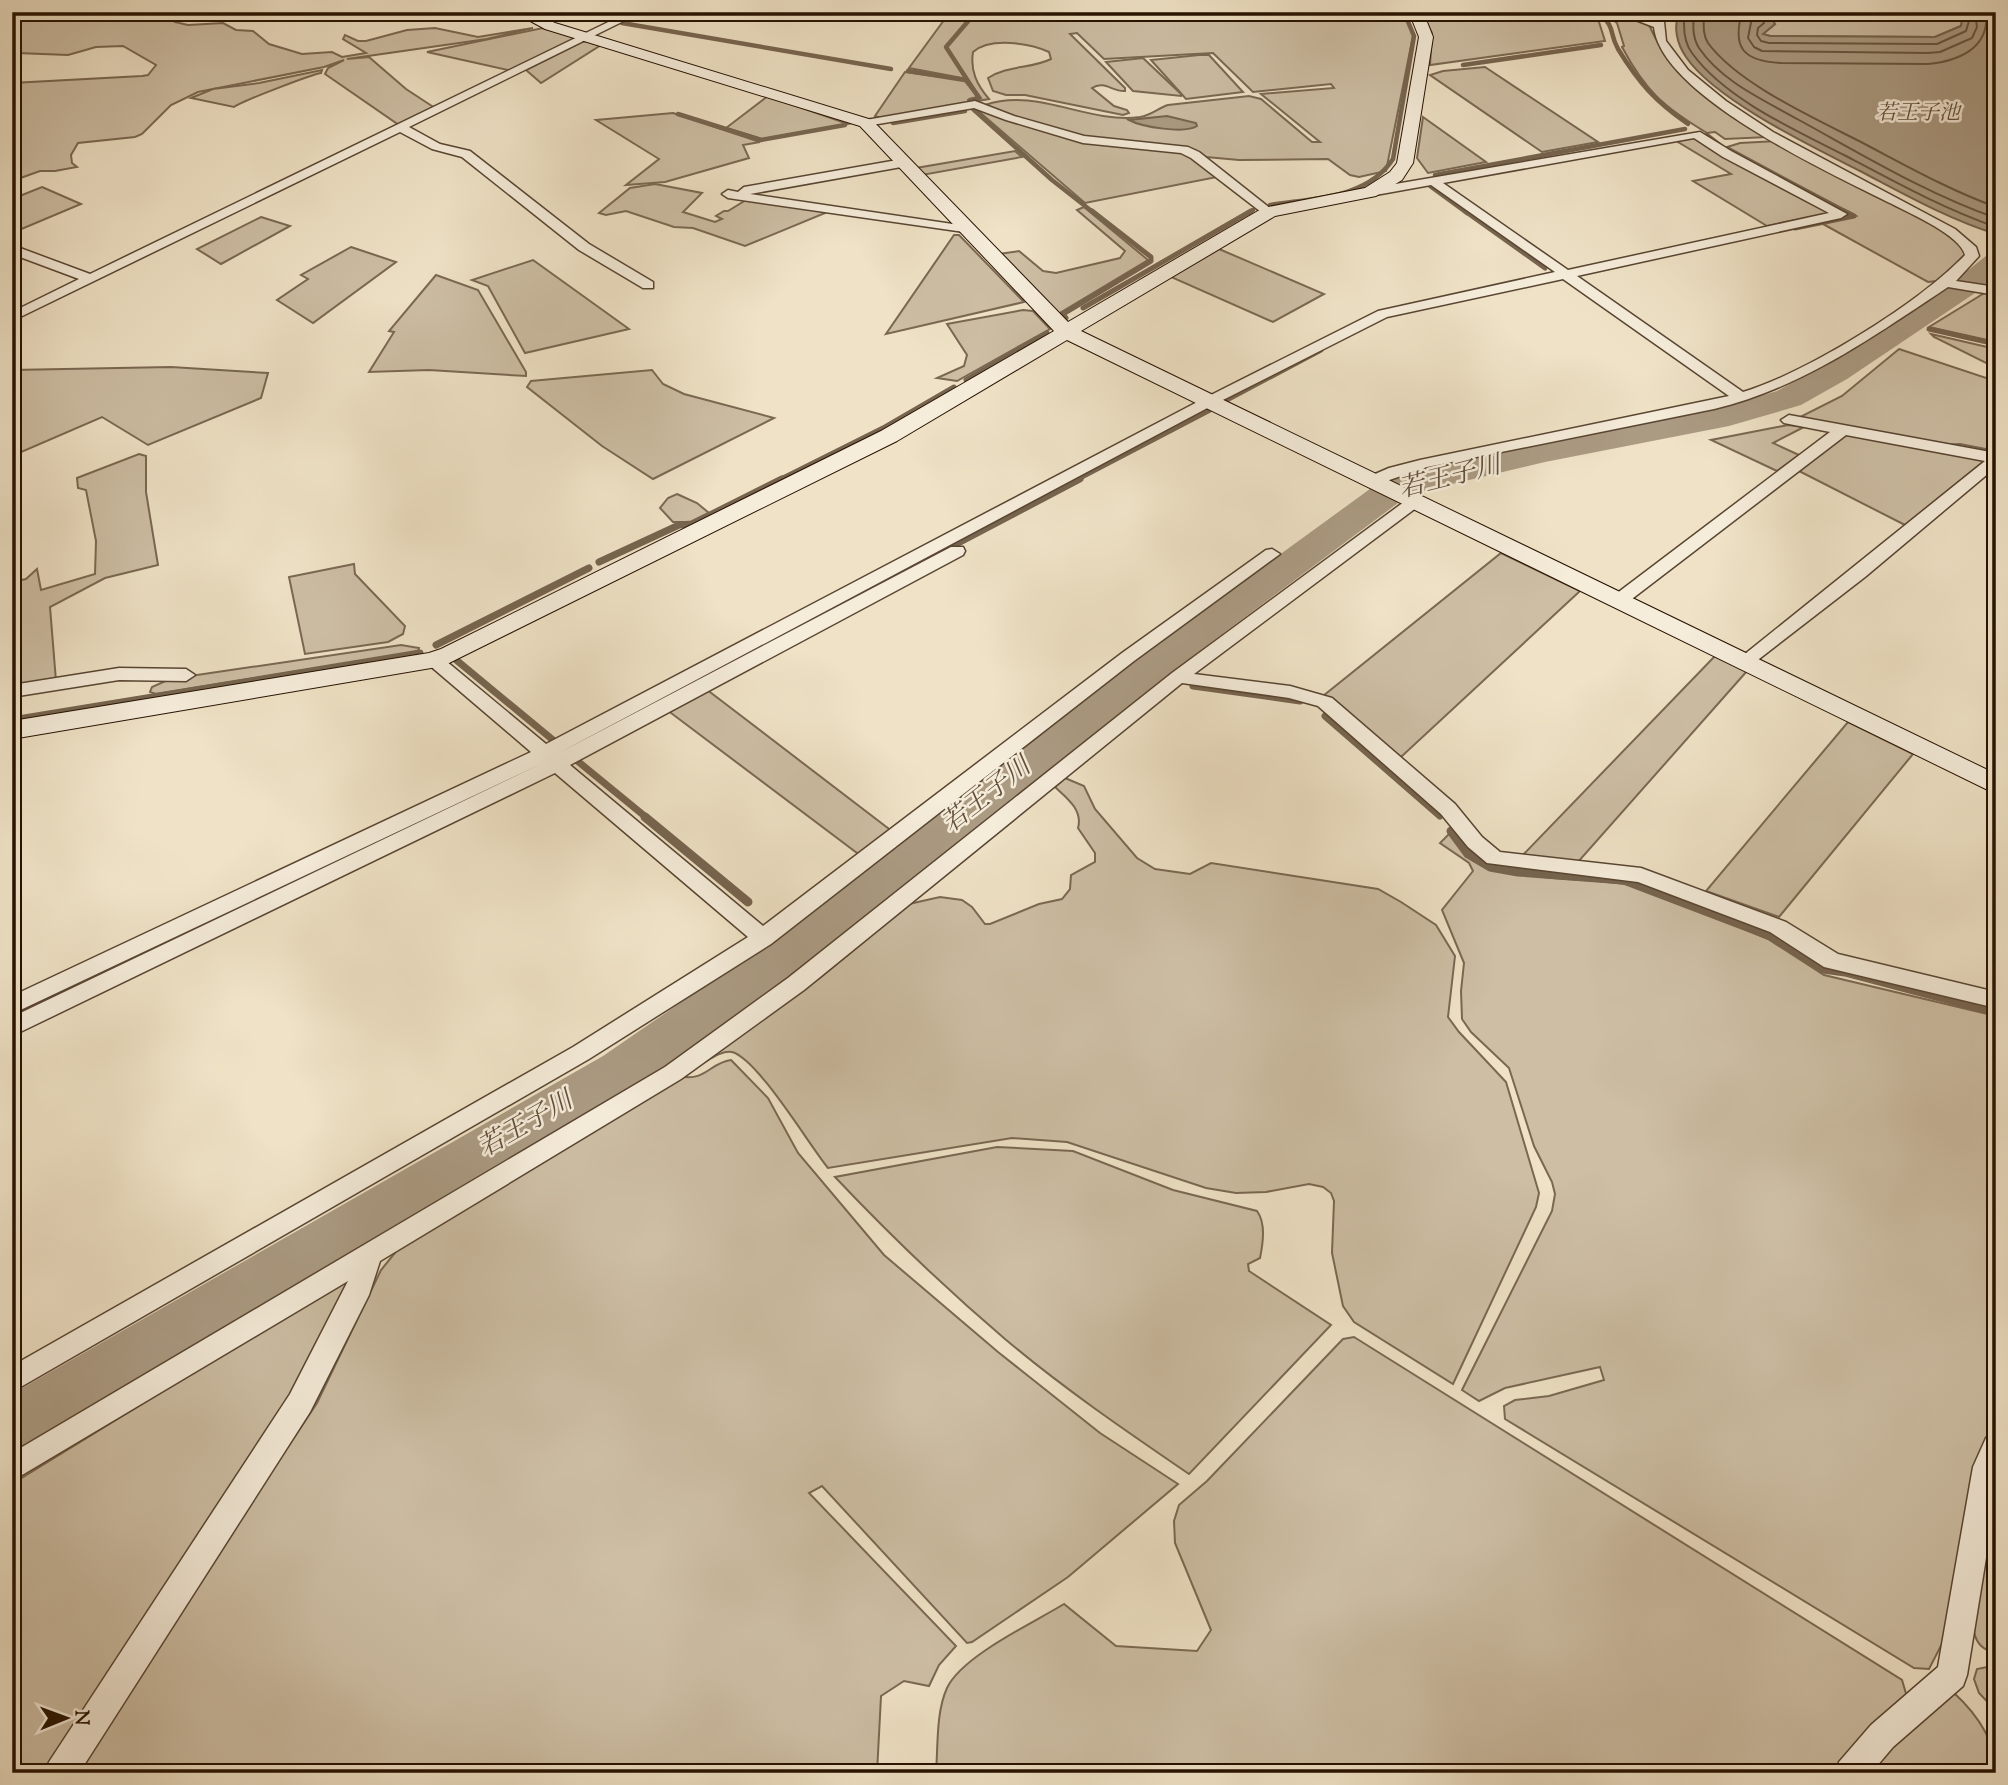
<svg xmlns="http://www.w3.org/2000/svg" width="2008" height="1785" font-family="'Sorts Mill Goudy','Noto Serif JP',serif">
<style>
.green{fill:#cdbea4;stroke:#7a6852;stroke-width:2}
.water{fill:#ab9b83;stroke:#76644f;stroke-width:2}
.lines{fill:none;stroke-linecap:round;stroke-linejoin:round}
.shore{stroke:#685642;stroke-width:2}
.stream-far3{stroke:#76644f;stroke-width:4.5}
.stream-far2{stroke:#76644f;stroke-width:5}
.stream-far1{stroke:#76644f;stroke-width:7}
.stream{stroke:#76644f;stroke-width:9}
.river{fill:#ab9b83;fill-rule:evenodd}
.street-casing{stroke:#584532;stroke-width:3}
.secondary-casing{stroke:#261100;stroke-width:2}
.street{fill:#f5ecda;fill-rule:evenodd}
.secondary{fill:#f5ecda;fill-rule:evenodd}
.labels{text-anchor:middle;dominant-baseline:central;stroke-width:5;stroke-linejoin:round;paint-order:stroke}
.far-water-label{font-size:21px;font-style:italic;fill:#624f3b;stroke:#f5ecda}
.water-label{font-size:26px;font-style:italic;fill:#624f3b;stroke:#f5ecda}
</style>
<rect width="100%" height="100%" fill="#efe2c6"/>
<filter id="stains"><feTurbulence type="fractalNoise" baseFrequency=".00286" numOctaves="4"/><feColorMatrix values="0 0 0 0 .2 0 0 0 0 .09 0 0 0 0 .02 0 0 0 .5 -.17"/></filter>
<radialGradient id="worn" r=".72"><stop offset=".6" stop-color="#630" stop-opacity="0"/><stop offset="1" stop-color="#630" stop-opacity=".3"/></radialGradient>
<!-- green -->
<g class="green">
<polygon points="38,12 179,12 175,22 188,25 223,23 236,30 253,31 269,44 302,54 332,52 342,57 366,53 343,39 345,35 358,41 366,41 407,30 435,28 478,37 533,28 487,39 347,59 369,57 406,89 435,108 399,125 325,74 328,68 344,60 324,67 198,92 171,105 142,134 135,137 78,143 71,155 72,163 77,167 55,171 40,171 12,181 12,83 142,76 148,75 156,65 123,46 96,47 68,55 17,53 12,50 12,17"/>
<path d="M950,12H996L1048,17L1049,13L1052,12H1404L1413,36L1386,171L1359,177L1350,175L1328,159L1239,160L1206,157L1195,150L1086,138L1033,123L985,105C1037,87 1087,124 1140,117C1152,115 1158,108 1168,105L1249,96L1261,99L1312,142H1320L1261,94L1334,88L1331,84L1253,92L1213,53L1104,59L1077,33L1070,34L1125,88V91C1113,92 1104,80 1092,88L1114,106L1127,110L1129,113L1123,115L1025,95H1006L993,91L988,78C1008,65 1031,69 1051,59L1049,52C1030,43 990,37 973,52C970,71 977,85 989,99L972,102L970,101L981,98L967,79L909,68Z"/>
<polygon points="1421,12 1589,12 1599,22 1605,41 1430,65 1432,33"/>
<polygon points="1767,12 1950,12 1962,21 1961,26 1935,37 1770,36 1763,34 1775,24"/>
<path d="M1617,13L1649,25C1677,86 1714,104 1769,137L1725,139L1715,132L1707,133C1664,107 1646,92 1622,47L1624,46L1617,23L1605,14Z"/>
<polygon points="543,28 577,38 512,71 427,52"/>
<polygon points="589,41 601,45 541,83 526,70 582,42"/>
<polygon points="1199,55 1209,55 1243,92 1186,99 1151,60"/>
<polygon points="1143,58 1181,94 1181,96 1133,91 1106,62"/>
<polygon points="1485,67 1598,142 1542,152 1430,75 1443,71"/>
<path d="M322,70L321,73C310,75 240,102 234,107L191,98L213,89L259,83Z"/>
<polygon points="905,72 964,80 978,98 968,100 969,103 880,118 875,116"/>
<polygon points="768,96 848,124 762,139 726,128"/>
<polygon points="980,108 1049,132 1169,149 1189,155 1217,177 1085,203 976,109"/>
<polygon points="673,113 760,142 743,145 749,158 665,182 626,185 659,159 596,120"/>
<polygon points="1423,117 1486,162 1428,173 1417,158"/>
<polygon points="1697,137 1830,213 1767,226 1693,181 1731,174 1673,139"/>
<path d="M1777,141C1817,162 1950,223 1968,256L1937,281L1928,282L1823,224L1856,216L1727,147L1740,143Z"/>
<polygon points="1015,151 1022,157 922,175 916,168"/>
<polygon points="655,184 702,193 683,212 715,222 722,219 716,216 724,211 728,211 746,200 830,211 745,246 693,228 674,227 626,211 606,215 599,213 630,188"/>
<polygon points="42,187 81,204 12,233 12,199"/>
<polygon points="1084,207 1148,260 1058,314 999,254 1019,251 1043,271 1056,273 1120,258 1125,251 1077,210"/>
<polygon points="261,217 290,226 221,264 197,249"/>
<polygon points="954,235 959,235 1024,302 886,334"/>
<polygon points="351,247 396,262 313,323 277,300 308,279 301,275"/>
<polygon points="1219,249 1324,294 1273,322 1171,277"/>
<polygon points="533,260 629,329 525,353 488,286 472,280"/>
<polygon points="436,275 478,290 526,372 526,376 429,370 369,372 394,332 389,331"/>
<polygon points="1986,292 1996,294 1996,342 1929,327"/>
<polygon points="1023,310 1033,311 1050,329 957,381 937,378 964,366 967,355 947,324"/>
<polygon points="1931,334 1996,349 1996,368 1934,337"/>
<polygon points="1899,349 1986,378 1996,374 1996,451 1960,444 1939,445 1800,417 1842,396"/>
<polygon points="171,367 268,373 261,398 148,445 102,417 12,456 12,370"/>
<polygon points="652,370 663,384 684,394 774,418 653,479 602,446 527,387 531,381"/>
<polygon points="1788,425 1804,427 1773,443 1799,455 1777,471 1711,440"/>
<polygon points="1846,435 1987,459 1905,525 1799,471"/>
<polygon points="139,454 146,456 146,492 158,565 105,578 50,607 56,681 12,689 12,582 26,579 37,569 41,590 95,574 96,541 86,490 78,488 77,478"/>
<polygon points="677,494 697,503 709,513 691,522 673,522 660,508 668,498"/>
<polygon points="1501,553 1580,591 1401,757 1323,696"/>
<polygon points="354,564 355,574 405,626 403,634 388,642 305,654 289,577"/>
<polygon points="401,645 419,648 418,651 410,653 156,694 150,692 152,687 170,679"/>
<polygon points="1715,656 1747,671 1578,862 1520,858"/>
<polygon points="706,689 893,832 861,856 667,710"/>
<polygon points="1848,722 1913,754 1779,917 1706,891"/>
<path d="M1065,778L1084,786L1095,809L1137,858L1155,869L1190,874L1211,863L1378,889L1401,902L1436,925L1455,956L1448,1017L1459,1032L1506,1082L1539,1193L1536,1207L1453,1384L1354,1322L1343,1306L1332,1253L1334,1201L1331,1193L1323,1187L1309,1184L1266,1192L1236,1193L1206,1188L1067,1142L1012,1138L828,1168C809,1145 758,1059 732,1052C721,1050 708,1061 698,1066L695,1065L821,977L909,904L940,897L962,900L972,907L985,924H990L1039,904L1062,899L1070,889L1071,875L1095,862V853L1078,828C1083,810 1067,798 1055,787Z"/>
<path d="M1450,833C1455,840 1460,849 1467,854C1500,885 1599,875 1646,888L1768,939L1824,975L1996,1016V1423L1979,1459L1945,1638L1929,1669L1914,1668L1505,1419L1504,1406L1515,1400L1549,1396L1604,1380L1600,1367L1505,1388L1479,1401L1462,1390L1552,1211L1555,1194L1552,1182L1534,1146L1509,1068L1471,1032L1462,1019L1461,991L1464,963L1442,910L1473,871L1469,863L1440,843Z"/>
<path d="M731,1060L768,1098L798,1153L884,1255L998,1352L1100,1433L1178,1484L1068,1577L972,1642L967,1643L822,1486L809,1493L956,1646L939,1665L929,1686L904,1681L881,1696L877,1773H79L222,1546L317,1403L381,1270L398,1249L679,1076C706,1082 709,1063 731,1060Z"/>
<path d="M997,1147L1073,1151L1173,1190L1257,1211C1266,1223 1263,1243 1260,1258L1248,1264L1249,1271L1331,1325L1189,1474C1126,1431 1063,1388 1005,1339C945,1288 889,1234 835,1177Z"/>
<polygon points="348,1282 290,1406 51,1773 12,1773 12,1484 338,1283"/>
<path d="M1354,1337L1902,1680L1907,1697L1836,1773H936C938,1746 936,1712 947,1688C962,1656 1033,1623 1064,1604L1116,1646L1197,1651L1211,1630L1175,1543L1174,1521L1179,1505L1207,1481L1343,1339Z"/>
<path d="M1996,1479V1654C1983,1649 1977,1645 1974,1632Z"/>
<polygon points="1987,1667 1996,1671 1996,1711 1979,1693 1974,1679 1977,1669"/>
<path d="M1953,1692C1976,1713 1996,1739 1996,1773H1859Z"/>
</g>
<!-- water -->
<g class="water">
<path d="M1679,12H1767L1775,24L1763,34L1770,36L1935,37L1961,26L1962,21L1950,12H1996V234C1948,219 1904,194 1860,171C1813,147 1715,100 1686,57C1677,44 1673,27 1679,12Z"/>
<path d="M1167,116L1196,123L1197,126C1185,134 1142,127 1129,120Z"/>
</g>
<g class="lines">
<!-- shore -->
<g class="shore">
<path d="M1685,12C1683,26 1683,41 1692,53C1725,99 1797,131 1846,156C1895,182 1944,209 1996,227"/>
<path d="M1694,12C1693,25 1692,37 1699,48C1722,82 1764,100 1799,120C1863,155 1927,194 1996,218"/>
<path d="M1704,12C1704,23 1702,34 1708,43C1738,84 1816,119 1861,142C1905,165 1949,190 1996,207"/>
<path d="M1742,12C1732,48 1743,61 1781,63L1928,64C1959,61 1990,48 1986,12"/>
<polyline points="1753,12 1748,38 1754,47 1762,51 1928,53 1940,52 1972,38 1977,27 1975,12"/>
<polyline points="1761,12 1764,23 1758,28 1757,35 1761,41 1769,43 1928,44 1937,44 1966,31 1969,21 1963,12"/>
</g>
<!-- stream-far3 -->
<g class="stream-far3">
<path d="M1598,12C1617,29 1608,31 1618,49C1639,83 1655,101 1688,124"/>
<polyline points="622,23 891,69"/>
<polyline points="1463,65 1601,45"/>
<polyline points="908,71 965,80"/>
<polyline points="970,100 979,98 946,47 976,12"/>
<polyline points="973,109 1052,180 1094,213"/>
<polyline points="678,114 761,140 845,125"/>
<polyline points="893,123 965,111"/>
<polyline points="1707,135 1721,146"/>
<polyline points="1435,175 1685,129"/>
<polyline points="1794,185 1848,213"/>
<polyline points="1430,186 1467,213"/>
<path d="M1270,205C1313,198 1367,199 1393,159L1414,36L1404,12"/>
<polyline points="1248,213 1253,210"/>
</g>
<!-- stream-far2 -->
<g class="stream-far2">
<polyline points="1465,211 1545,268"/>
<polyline points="1795,228 1854,216 1844,211"/>
<polyline points="1083,308 1251,211"/>
<polyline points="1066,318 1063,314 1151,261 1151,257 1092,211"/>
<polyline points="1929,329 1996,344"/>
<polyline points="966,380 1047,333"/>
<polyline points="1223,402 1321,350"/>
<polyline points="779,480 885,427 954,387"/>
<polyline points="1076,480 1210,410"/>
</g>
<!-- stream-far1 -->
<g class="stream-far1">
<polyline points="599,562 679,525 692,524 782,479"/>
<polyline points="436,645 589,568"/>
<polyline points="455,659 553,740"/>
<polyline points="1152,667 1162,672"/>
<polyline points="1193,686 1300,701"/>
<polyline points="628,716 1080,479"/>
<polyline points="1325,716 1440,816"/>
<polyline points="12,720 420,653"/>
<polyline points="575,759 647,818"/>
<polyline points="425,818 470,797"/>
</g>
<!-- stream -->
<g class="stream">
<polyline points="645,817 748,902"/>
<polyline points="1451,831 1468,854 1490,867 1518,872 1624,880 1771,936 1823,969 1845,972 1996,1012"/>
<polyline points="789,935 799,943"/>
<polyline points="12,1016 429,817"/>
<polyline points="384,1229 389,1205"/>
</g>
<!-- river -->
<polygon class="river" points="1996,253 1996,277 1984,287 1847,379 1801,405 1729,426 1545,462 1410,494 1166,676 791,976 639,1084 34,1447 12,1456 12,1394 603,1056 757,950 1138,658 1385,478 1545,442 1723,407 1777,391 1823,365 1962,275 1986,256"/>
<defs>
<g id="street">
<polygon points="629,12 642,12 409,127 440,144 470,151 589,244 653,282 653,288 643,288 579,250 462,157 432,149 400,132 12,321 12,312 79,279 12,254 12,245 90,274"/>
<path d="M1615,12H1630L1654,20L1653,12H1663L1666,41L1688,70L1726,101L1773,132L1955,229L1976,247L1979,256L1956,281L1996,287V295L1948,287C1874,336 1802,388 1714,409L1427,467L1372,486L1364,481L1366,478L1389,468L1420,460L1729,396L1563,279L1387,317L1213,405L557,754L951,547H963L965,551L963,555L570,765L763,926L1122,653L1266,550L1272,549L1280,554L1134,661L771,944L589,1059L12,1392V1366L573,1047L748,937L555,773L12,1036V1017L543,763L12,1014V996L531,752L428,664L425,660L428,656H440L546,744L1203,399L1378,311L1555,272L1431,185L1370,196L1366,195V189L1700,132L1731,151L1847,214L1841,218L1577,276L1743,392C1808,372 1918,304 1965,255C1960,235 1911,214 1892,204C1834,175 1661,96 1654,27ZM1694,138L1723,157L1829,213L1568,270L1443,183Z"/>
<polygon points="975,101 1014,116 1084,136 1188,147 1199,152 1275,212 1273,215 1265,215 1191,158 1181,153 1083,143 1006,120 974,108 866,126 860,123 866,120"/>
<polygon points="903,159 907,160 907,166 750,194 966,226 971,227 971,233 728,198 722,194 728,190 738,192 744,187"/>
<polygon points="1789,415 1996,453 1996,467 1865,577 1750,666 1738,666 1735,662 1985,461 1846,435 1624,605 1612,605 1609,601 1612,597 1830,432 1784,423 1781,420"/>
<polygon points="1414,497 1422,502 1420,505 1194,674 1290,686 1332,698 1455,804 1482,837 1500,852 1641,868 1786,922 1838,954 1996,992 1996,1008 1824,967 1770,932 1638,882 1487,863 1468,847 1441,814 1318,706 1289,698 1182,683 804,990 681,1079 380,1261 369,1295 310,1412 79,1773 44,1773 49,1762 290,1394 348,1281 12,1481 12,1453 665,1067 788,978 1172,673 1408,499"/>
<polygon points="119,668 186,669 195,675 186,681 119,680 12,697 12,685"/>
<polygon points="1996,1434 1996,1496 1967,1675 1963,1686 1893,1747 1871,1773 1834,1773 1839,1762 1871,1725 1938,1667 1973,1467 1986,1438"/>
</g>
<polygon id="secondary" points="514,12 533,12 555,23 872,120 1068,322 1263,208 1365,188 1390,172 1397,163 1419,37 1409,12 1423,12 1433,37 1413,163 1402,180 1376,196 1275,216 1081,331 1996,774 1996,794 1067,340 897,441 443,666 12,739 12,721 429,653 441,649 881,431 1054,331 860,126 545,29"/>
</defs>
<!-- street casing -->
<use href="#street" class="street-casing"/>
<!-- secondary casing -->
<use href="#secondary" class="secondary-casing"/>
<!-- street -->
<use href="#street" class="street"/>
<!-- secondary -->
<use href="#secondary" class="secondary"/>
</g>
<g class="labels">
<!-- far-water labels -->
<g class="far-water-label">
<text x="1918" y="114">若王子池</text>
</g>
<!-- water labels -->
<g class="water-label">
<text transform="translate(1450 478) rotate(-14)">若王子川</text>
<text transform="translate(987 796) rotate(-38)">若王子川</text>
<text transform="translate(526 1125) rotate(-30)">若王子川</text>
</g>
</g>
<!-- margin -->
<rect width="2008" height="1785" fill="none" stroke="#efe2c6" stroke-width="42"/>
<rect x="14" y="14" width="1980" height="1757" fill="none" stroke="#261100" stroke-width="3.5"/>
<rect x="21" y="21" width="1966" height="1743" fill="none" stroke="#261100" stroke-width="2"/>
<!-- north arrow -->
<g transform="translate(66 1718) rotate(89)" stroke="#f5ecda" stroke-width="5" paint-order="stroke">
<path d="M0-5L12 26L0 18L-12 26Z" fill="#261100"/>
<text y="-10" font-size="19" font-weight="bold" text-anchor="middle" fill="#261100">N</text>
</g>
<rect width="100%" height="100%" filter="url(#stains)"/>
<rect width="100%" height="100%" fill="url(#worn)"/>
</svg>
